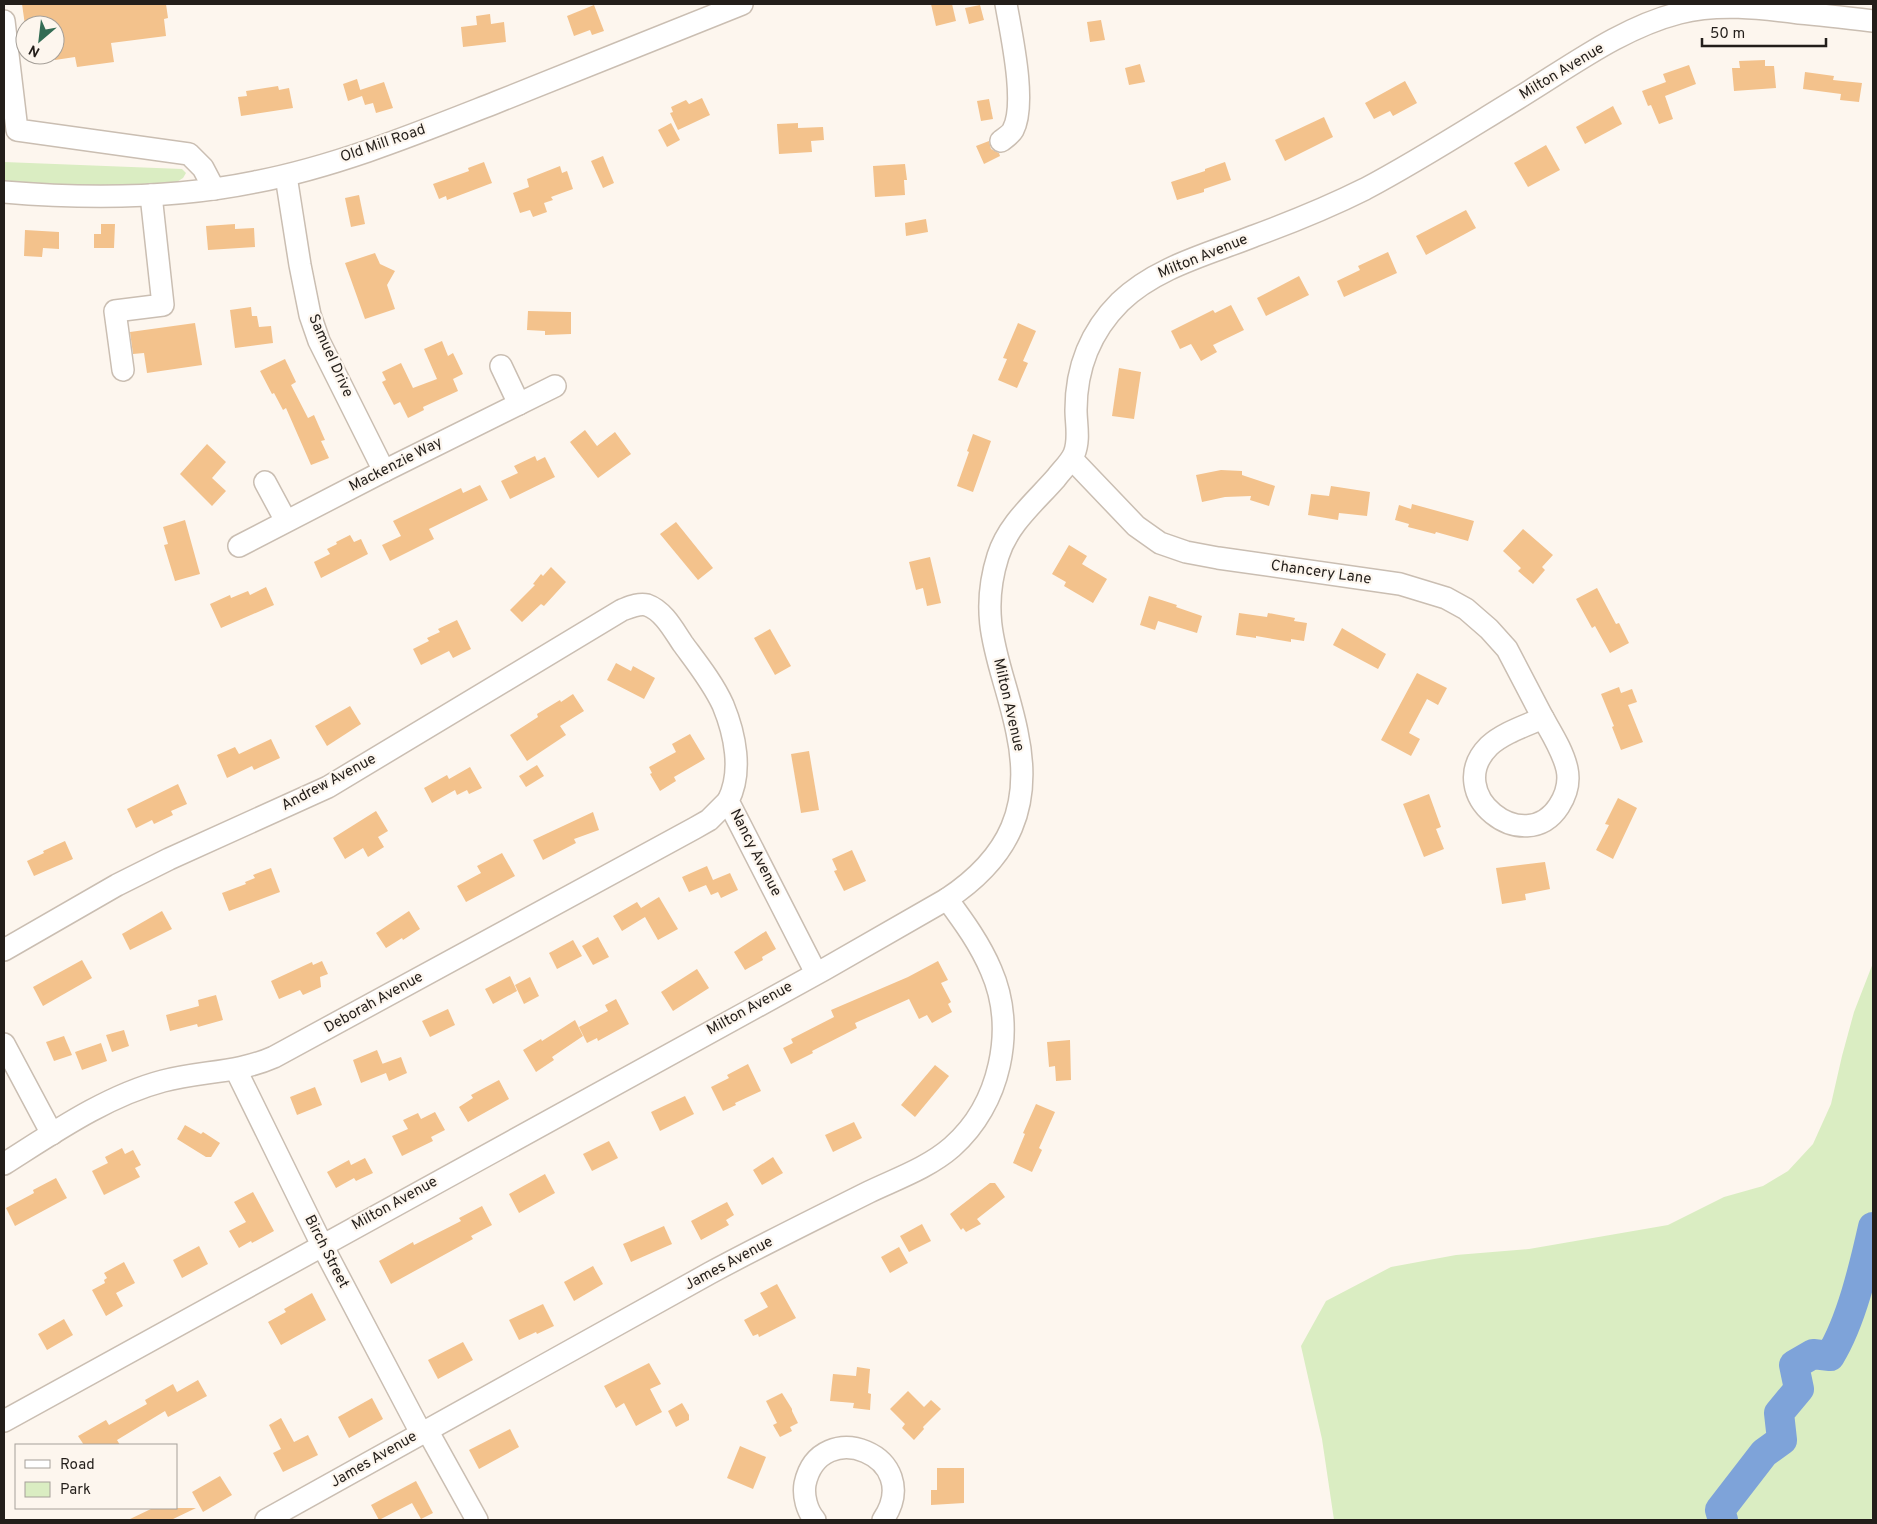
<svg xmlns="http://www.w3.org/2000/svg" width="1877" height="1524" font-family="Overpass,sans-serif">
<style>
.green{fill:#daedc2}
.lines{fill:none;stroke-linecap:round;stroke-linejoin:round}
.river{stroke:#7ea3d9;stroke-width:30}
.building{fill:#f3c28c}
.minor-casing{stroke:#cabeb2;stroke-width:24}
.minor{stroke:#fff;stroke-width:21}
.labels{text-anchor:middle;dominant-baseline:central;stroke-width:4.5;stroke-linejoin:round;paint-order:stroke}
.street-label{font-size:15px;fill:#231e1a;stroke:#fdf6ee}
</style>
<rect width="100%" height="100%" fill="#fdf6ee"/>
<!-- green -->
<g class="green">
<polygon points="4,162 182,169 186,173 183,178 175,183 157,185 88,188 4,183"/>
<polygon points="1873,963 1873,1515 1871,1520 1334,1520 1322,1439 1301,1346 1326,1301 1391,1267 1456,1255 1529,1249 1668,1225 1724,1197 1763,1186 1788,1171 1813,1144 1831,1104 1842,1056 1854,1012"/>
</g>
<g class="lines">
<!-- river -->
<path class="river" d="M1723,1520L1720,1510L1764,1453L1782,1440L1779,1413L1799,1389L1794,1365L1813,1354L1830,1356C1851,1322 1864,1267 1873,1227"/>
</g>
<!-- building -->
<g class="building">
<polygon points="22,4 166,4 168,18 164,19 166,36 111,43 114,62 77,67 75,57 55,60 55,25 25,25"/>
<polygon points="931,4 952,4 956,21 936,26"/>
<polygon points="594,5 604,31 592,35 590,30 574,36 567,16"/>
<polygon points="980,5 984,20 969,24 965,8"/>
<polygon points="490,14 491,24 504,22 506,42 463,47 461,27 477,25 476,16"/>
<polygon points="1101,20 1105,40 1090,42 1087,22"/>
<polygon points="1765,60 1765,66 1774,66 1776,88 1734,91 1732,68 1740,68 1739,61"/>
<polygon points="1140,64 1145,82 1129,85 1125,68"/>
<polygon points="1689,65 1696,84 1665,96 1673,119 1659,124 1651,105 1648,106 1642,91 1666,82 1663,74"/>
<polygon points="1805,72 1834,76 1833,80 1862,83 1859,102 1840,100 1841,94 1803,89"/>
<polygon points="357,79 362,96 360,90 384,82 393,108 376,113 373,103 365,105 362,96 348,101 343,84"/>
<polygon points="1405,81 1417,103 1393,116 1390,111 1374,119 1365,103"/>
<polygon points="278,86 279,90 289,88 293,108 241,116 238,97 247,96 246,91"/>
<polygon points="702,98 710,115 678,130 670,113 673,112 671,107 686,100 689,104"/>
<polygon points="989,99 993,119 981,121 977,101"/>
<polygon points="1613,106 1622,124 1585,144 1576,127"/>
<polygon points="1324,117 1333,137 1285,161 1275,140"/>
<polygon points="671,123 680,140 667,147 658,130"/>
<polygon points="798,123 798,128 823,127 824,140 811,141 812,152 779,154 777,124"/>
<polygon points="989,141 991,149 999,153 1000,156 984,164 976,146"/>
<polygon points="1546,145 1560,170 1528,187 1514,163"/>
<polygon points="603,156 614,183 603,188 591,161"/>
<polygon points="484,162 492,183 447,200 446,196 439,199 433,184 469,171 468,168"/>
<polygon points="1225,162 1231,180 1204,189 1204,192 1177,200 1171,182 1205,171 1205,169"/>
<polygon points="905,164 907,180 904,180 905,195 875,197 873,166"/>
<polygon points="560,166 562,173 567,171 573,189 551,197 553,200 544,203 547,212 533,217 530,210 520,213 513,193 529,187 527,179"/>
<polygon points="359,195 365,224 351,227 345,198"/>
<polygon points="1466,210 1476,228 1426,255 1416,236"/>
<polygon points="926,219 928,232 906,236 905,223"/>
<polygon points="101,224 115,224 114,248 94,248 94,234 101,234"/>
<polygon points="235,224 235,229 254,228 255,247 208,250 206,226"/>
<polygon points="25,230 59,232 59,249 43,248 42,257 24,256"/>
<polygon points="1388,252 1397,273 1344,297 1337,281 1360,270 1358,266"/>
<polygon points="375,253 380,264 395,271 387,285 395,309 365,319 345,263"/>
<polygon points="1299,276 1309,295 1266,316 1257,298"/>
<polygon points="1231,305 1244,330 1213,345 1217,352 1201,361 1191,344 1180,349 1171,331 1213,310 1215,313"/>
<polygon points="251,307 252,316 257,316 259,327 271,326 273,343 235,348 230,310"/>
<polygon points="528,311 571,312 571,334 545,335 545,331 527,330"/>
<polygon points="195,323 202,365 147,373 144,353 133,354 130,332"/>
<polygon points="1018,323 1036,331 1023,361 1028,363 1017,388 998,380 1007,359 1003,358"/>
<polygon points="442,341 448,356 453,353 463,374 453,379 458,391 423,407 424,410 408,418 400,402 394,405 382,382 386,380 382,372 401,363 413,388 437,379 424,349"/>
<polygon points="285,359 296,382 291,385 308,418 314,415 325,440 321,441 329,458 311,465 286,408 283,410 274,393 272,394 260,371"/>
<polygon points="1119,368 1141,372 1134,419 1112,416"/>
<polygon points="585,430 597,446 615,432 631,454 598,478 570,442"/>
<polygon points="973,434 991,441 973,492 957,486 969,452 967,451"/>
<polygon points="207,444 226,462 212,478 226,491 212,506 180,474"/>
<polygon points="535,456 537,461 545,457 555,477 510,499 501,481 518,473 514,466"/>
<polygon points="1221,470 1242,471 1242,475 1275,486 1269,506 1250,500 1251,496 1225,497 1202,502 1196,475"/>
<polygon points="480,485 488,500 429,529 434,539 390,561 382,545 401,536 393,521 461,488 463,493"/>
<polygon points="1331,486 1370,492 1367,516 1339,513 1338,520 1308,515 1311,494 1329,496"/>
<polygon points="1412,504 1474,521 1468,541 1436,532 1435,534 1408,527 1409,524 1395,520 1399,505 1411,509"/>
<polygon points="185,520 200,574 175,581 164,545 168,544 163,527"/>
<polygon points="676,522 713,568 698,580 660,534"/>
<polygon points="1523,529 1553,555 1542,567 1545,570 1533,584 1518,571 1521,568 1503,551"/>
<polygon points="350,535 354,542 361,539 368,554 321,578 314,562 330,554 327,549 337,544 336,542"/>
<polygon points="1069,545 1087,556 1082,564 1107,579 1093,603 1064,586 1066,582 1052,574"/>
<polygon points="930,557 941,603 927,606 923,588 916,590 909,562"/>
<polygon points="551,567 566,582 544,606 541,604 522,622 510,610 535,585 533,584 541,574 543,576"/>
<polygon points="266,587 274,605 221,628 210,604 230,595 231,598 248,591 250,595"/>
<polygon points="1597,588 1616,624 1619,623 1629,643 1610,653 1595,626 1592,628 1576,599"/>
<polygon points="1149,596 1177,605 1176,607 1202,616 1197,633 1158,621 1155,630 1140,625"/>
<polygon points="1239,613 1267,617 1268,613 1295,618 1294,621 1307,623 1304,641 1291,639 1291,642 1256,636 1256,638 1236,635"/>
<polygon points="457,620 471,649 453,658 449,651 421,665 413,649 429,641 427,638 440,632 438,629"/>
<polygon points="1342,628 1386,654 1378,669 1333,645"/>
<polygon points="770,629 791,666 775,675 754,638"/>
<polygon points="616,663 631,671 633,666 655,678 644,699 607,680"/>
<polygon points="1417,673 1447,688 1438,705 1427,699 1409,733 1420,739 1411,756 1381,740"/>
<polygon points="1619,687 1621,693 1632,689 1637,702 1628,705 1643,742 1621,750 1612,727 1614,726 1601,694"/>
<polygon points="573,694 584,711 560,726 566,735 527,761 510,735 538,717 537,714 560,700 561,702"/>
<polygon points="350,706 361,724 327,746 315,726"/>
<polygon points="690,734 705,759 674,777 676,781 660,791 650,774 652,773 649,767 676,752 672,744"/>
<polygon points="271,739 280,758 254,770 252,766 227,778 217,755 235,747 239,754"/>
<polygon points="809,751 819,810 801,813 791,754"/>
<polygon points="537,765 544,776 526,787 519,776"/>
<polygon points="470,767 482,788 469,794 467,790 457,795 455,790 432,803 424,788 447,775 449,779"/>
<polygon points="178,784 187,804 171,811 173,815 154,824 152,820 136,828 127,809"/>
<polygon points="1429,794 1441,827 1436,829 1444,849 1424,857 1403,804"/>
<polygon points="1618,798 1637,808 1613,859 1596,850 1609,825 1605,824"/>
<polygon points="376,811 388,831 378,837 384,847 368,857 363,848 345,859 333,838"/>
<polygon points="593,812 599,830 574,839 576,843 543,860 533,840"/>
<polygon points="65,841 73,859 34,876 27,861 44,853 43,851"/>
<polygon points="852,850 866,881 844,891 834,871 837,870 832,859"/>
<polygon points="502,853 515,876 466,902 457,886 481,873 477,866"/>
<polygon points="1545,862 1550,889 1525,894 1526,900 1502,904 1496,868"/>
<polygon points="707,866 713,880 730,873 738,890 721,898 718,892 711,895 706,885 689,892 682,877"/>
<polygon points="271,868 280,892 229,911 222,893 246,884 245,882 255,878 253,875"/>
<polygon points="659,897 678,929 658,940 645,917 622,931 613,916 637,902 641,908"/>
<polygon points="162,911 172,929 130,950 122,934"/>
<polygon points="409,911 420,929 403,940 402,938 386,948 376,933"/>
<polygon points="766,931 776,949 762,957 763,960 745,970 734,952"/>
<polygon points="598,937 609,957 593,965 582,946"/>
<polygon points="573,940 582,956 557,969 549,953"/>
<polygon points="82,960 92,978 43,1006 33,987"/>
<polygon points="322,961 328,974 320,977 321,987 303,995 300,990 279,999 271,981 312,962 313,965"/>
<polygon points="938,961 948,980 941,983 951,1002 948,1004 952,1012 932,1023 927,1015 919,1019 909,999 855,1023 857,1028 812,1051 813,1053 791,1064 783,1048 793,1043 791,1039 834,1017 831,1010 908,977"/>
<polygon points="697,969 709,988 673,1011 661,992"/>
<polygon points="510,976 517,991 493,1004 485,989"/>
<polygon points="530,977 539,996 524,1004 515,985"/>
<polygon points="216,995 223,1020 198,1027 197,1024 170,1031 166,1015 199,1006 198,1000"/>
<polygon points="616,999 629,1024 598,1041 597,1038 587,1043 579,1027 608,1011 605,1005"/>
<polygon points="448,1009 455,1025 430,1037 422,1021"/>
<polygon points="575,1020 583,1036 552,1057 554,1060 536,1072 523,1050 541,1039 542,1041"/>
<polygon points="124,1030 129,1046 112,1052 106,1035"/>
<polygon points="64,1036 72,1055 54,1061 46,1042"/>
<polygon points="1070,1040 1071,1080 1056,1081 1055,1066 1049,1067 1047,1042"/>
<polygon points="101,1043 107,1061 82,1070 75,1052"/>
<polygon points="377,1050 385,1070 382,1064 401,1057 407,1073 389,1081 386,1073 361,1083 353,1060"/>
<polygon points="748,1064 761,1091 735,1103 736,1105 723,1111 711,1087 729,1078 727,1075"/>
<polygon points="935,1065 949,1076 915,1117 901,1105"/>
<polygon points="499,1080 509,1099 468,1122 459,1107 473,1098 471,1095"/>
<polygon points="315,1087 322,1105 297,1115 290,1097"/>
<polygon points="685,1096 694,1114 660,1131 651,1112"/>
<polygon points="1036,1104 1055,1112 1039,1148 1042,1150 1032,1172 1013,1163 1025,1134 1023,1133"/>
<polygon points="435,1112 445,1130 431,1137 433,1141 402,1156 392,1136 408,1129 403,1120 418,1113 421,1119"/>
<polygon points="854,1122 862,1138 833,1152 825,1135"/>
<polygon points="185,1125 201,1134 203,1132 220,1143 211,1157 206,1157 177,1139"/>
<polygon points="609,1141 618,1158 592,1171 583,1154"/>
<polygon points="122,1148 125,1154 133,1150 141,1165 135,1168 140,1177 104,1195 92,1171 108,1163 105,1157"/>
<polygon points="773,1157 783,1173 762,1185 753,1170"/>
<polygon points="365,1158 373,1173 356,1181 354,1178 336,1188 327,1172 349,1160 351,1165"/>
<polygon points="545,1174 555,1193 519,1213 509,1194"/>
<polygon points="56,1178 67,1198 15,1226 6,1208 34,1193 33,1190"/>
<polygon points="990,1183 995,1183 1005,1197 977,1219 981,1224 966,1232 963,1228 961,1230 950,1214"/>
<polygon points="253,1192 274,1231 252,1243 251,1241 239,1248 229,1231 246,1222 234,1202"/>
<polygon points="727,1202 734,1215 726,1220 729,1225 701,1240 691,1221"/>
<polygon points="482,1206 492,1225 471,1236 473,1239 391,1284 379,1261 413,1242 414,1245 461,1221 459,1218"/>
<polygon points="922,1224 931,1241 909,1252 900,1236"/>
<polygon points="664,1226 672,1244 631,1262 623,1244"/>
<polygon points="199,1246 208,1264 182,1278 173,1260"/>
<polygon points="899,1247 908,1263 890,1273 881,1257"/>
<polygon points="124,1262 135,1283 116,1293 123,1306 106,1316 92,1290 105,1283 104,1280 107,1278 104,1273"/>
<polygon points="593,1266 603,1284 574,1301 564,1282"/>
<polygon points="777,1284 796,1318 759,1337 758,1334 753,1336 744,1320 768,1307 760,1293"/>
<polygon points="312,1293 326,1320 281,1345 268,1322 286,1312 284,1309"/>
<polygon points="543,1304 554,1326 537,1334 536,1332 519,1340 509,1320"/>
<polygon points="64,1319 73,1335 47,1350 38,1334"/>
<polygon points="463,1342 473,1360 438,1379 428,1360"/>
<polygon points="649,1363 661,1384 650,1389 662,1412 636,1426 624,1403 616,1408 604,1386"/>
<polygon points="857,1367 870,1369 868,1393 871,1394 870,1410 853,1408 854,1403 830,1401 833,1374 856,1376"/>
<polygon points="198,1380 207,1396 168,1417 165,1411 117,1440 120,1445 84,1445 78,1436 106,1420 109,1425 147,1404 145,1400 173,1384 177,1392"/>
<polygon points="908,1391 924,1407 931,1400 941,1409 923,1427 924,1429 914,1440 902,1428 905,1424 890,1409"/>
<polygon points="782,1393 792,1409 792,1411 798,1423 790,1427 792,1431 780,1437 773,1425 777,1423 766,1401"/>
<polygon points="372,1398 383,1419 349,1438 338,1417"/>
<polygon points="682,1403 689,1415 689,1420 676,1427 668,1411"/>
<polygon points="281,1418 294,1442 308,1435 318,1455 283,1472 273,1453 281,1449 269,1425"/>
<polygon points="510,1429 519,1447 479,1469 469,1450"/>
<polygon points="740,1446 766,1457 753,1489 727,1478"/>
<polygon points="937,1468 964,1468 964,1503 931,1505 931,1490 937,1490"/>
<polygon points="220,1476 232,1495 203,1512 192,1492"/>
<polygon points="416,1481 433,1513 421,1519 412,1503 379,1520 371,1505"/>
<polygon points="153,1508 196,1508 171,1520 128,1520"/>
</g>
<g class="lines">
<defs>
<g id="minor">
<polyline points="4,21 17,130 189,154 203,168 214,189"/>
<path d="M1001,141C1005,138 1011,134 1013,130C1027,104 1011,33 1006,4"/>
<polyline points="286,176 300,265 310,315 319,341 384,471"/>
<path d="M4,192C87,199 172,199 255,182C338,166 418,133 497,102C579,69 660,37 742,4"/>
<polyline points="501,366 519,404"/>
<polyline points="123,370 115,311 163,305 151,195"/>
<polyline points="1072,459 1136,526 1160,543 1186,552 1218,558 1400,584 1446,598 1466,609 1489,629 1507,649 1543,718"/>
<polyline points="265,482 286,521"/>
<polyline points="239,546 384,471 555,386"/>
<path d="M1543,718C1552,734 1563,751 1567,769C1570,783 1566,795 1559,806C1525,859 1441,794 1489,746C1503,733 1525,726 1543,718Z"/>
<path d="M4,950L117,885L169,859L328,787L622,610C630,607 639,603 647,605C664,611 674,631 683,644C697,663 713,683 723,705C735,734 743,772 728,801L816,973"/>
<polyline points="4,1044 52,1134"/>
<polyline points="236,1070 322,1245 421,1433"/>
<path d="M4,1164C53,1133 106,1096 163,1081C201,1071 238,1073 274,1057L695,828L709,820L728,801"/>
<path d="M4,1421L825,969L947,899C1010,857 1033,806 1017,732C1004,667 976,625 998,556C1008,524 1035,502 1056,478C1062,470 1070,463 1074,454C1080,440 1076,424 1076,410C1076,368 1091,331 1120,302C1156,267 1209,254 1254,236C1292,222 1329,207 1365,189C1418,161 1469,128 1520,97C1571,66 1621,28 1679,13C1718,3 1759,8 1799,13C1823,15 1848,18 1873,21"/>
<polyline points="427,1430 477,1520"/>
<path d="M266,1520L710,1273C762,1245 815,1219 869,1192C896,1179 928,1168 952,1147C1000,1105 1017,1029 991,970C980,944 964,922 947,899"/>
<path d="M815,1520C807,1511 803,1496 805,1484C820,1414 926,1456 883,1520"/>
</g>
</defs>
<!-- minor casing -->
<use href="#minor" class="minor-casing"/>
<!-- minor -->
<use href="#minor" class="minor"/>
</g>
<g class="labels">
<!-- street labels -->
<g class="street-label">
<text transform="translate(1562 72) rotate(-31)">Milton Avenue</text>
<text transform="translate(383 144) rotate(-19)">Old Mill Road</text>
<text transform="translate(1203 257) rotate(-22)">Milton Avenue</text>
<text transform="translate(330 356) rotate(66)">Samuel Drive</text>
<text transform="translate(396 465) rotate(-27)">Mackenzie Way</text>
<text transform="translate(1321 573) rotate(8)">Chancery Lane</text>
<text transform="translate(1008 705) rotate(77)">Milton Avenue</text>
<text transform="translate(329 783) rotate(-28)">Andrew Avenue</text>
<text transform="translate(755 853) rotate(63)">Nancy Avenue</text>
<text transform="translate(374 1003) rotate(-29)">Deborah Avenue</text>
<text transform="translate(750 1009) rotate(-29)">Milton Avenue</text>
<text transform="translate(395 1204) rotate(-29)">Milton Avenue</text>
<text transform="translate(326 1252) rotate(63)">Birch Street</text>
<text transform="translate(729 1264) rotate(-28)">James Avenue</text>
<text transform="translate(374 1460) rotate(-30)">James Avenue</text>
</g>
</g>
<!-- border -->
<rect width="1877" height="1524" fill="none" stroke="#231e1a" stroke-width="10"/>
<!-- legend -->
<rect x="15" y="1444" width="162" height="65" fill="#fdf6ee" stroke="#a6a099"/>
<rect x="25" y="1460" width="25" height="8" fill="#ffffff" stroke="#a6a099"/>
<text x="60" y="1469" font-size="15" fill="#231e1a">Road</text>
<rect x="25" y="1482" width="25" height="15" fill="#daedc2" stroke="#a6a099"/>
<text x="60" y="1494" font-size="15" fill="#231e1a">Park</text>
<!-- north arrow -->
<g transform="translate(40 40) rotate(208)"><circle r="24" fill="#fdf6ee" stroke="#a6a099"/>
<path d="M0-4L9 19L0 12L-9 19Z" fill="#336c54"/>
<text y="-8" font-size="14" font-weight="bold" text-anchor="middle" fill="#231e1a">N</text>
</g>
<!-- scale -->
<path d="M1702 38v8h124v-8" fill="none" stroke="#231e1a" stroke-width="2.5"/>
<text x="1710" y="38" font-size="15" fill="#231e1a" stroke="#fdf6ee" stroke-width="4" paint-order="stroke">50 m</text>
</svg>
